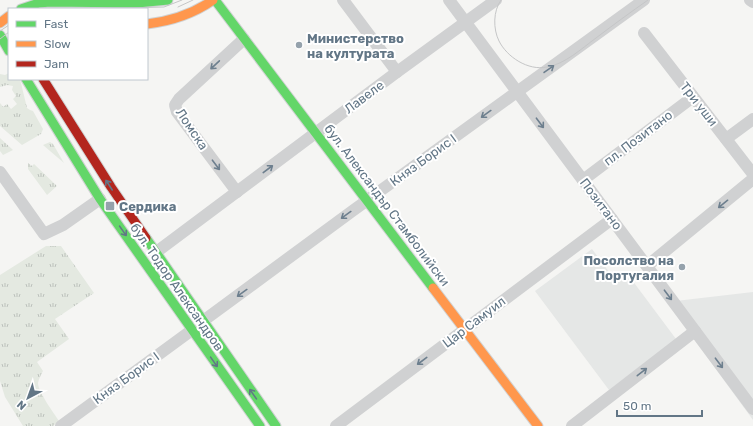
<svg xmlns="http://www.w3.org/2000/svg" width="753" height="426" font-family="Rubik,sans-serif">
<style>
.built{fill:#e5e7e6}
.grass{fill:url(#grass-tufts)}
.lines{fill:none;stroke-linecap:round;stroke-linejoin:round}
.fast-casing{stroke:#d0d2d3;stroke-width:11}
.slow-casing{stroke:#d0d2d3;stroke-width:11}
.jam-casing{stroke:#d0d2d3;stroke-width:11}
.street{stroke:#d0d1d2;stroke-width:12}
.fast{stroke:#63d668;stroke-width:9}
.slow{stroke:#ff974d;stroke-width:9}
.jam{stroke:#b3261e;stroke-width:9}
.tram{stroke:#c5c6c7;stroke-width:1}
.oneway{stroke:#6d7f8e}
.oneway2{stroke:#627686}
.poi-dot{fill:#95a2ac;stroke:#fff;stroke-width:1.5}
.labels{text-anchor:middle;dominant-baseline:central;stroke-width:4;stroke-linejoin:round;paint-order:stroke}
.poi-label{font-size:13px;font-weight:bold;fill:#627686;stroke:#fff;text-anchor:start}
.street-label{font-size:13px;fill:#627686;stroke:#fff}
</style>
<defs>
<pattern id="grass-tufts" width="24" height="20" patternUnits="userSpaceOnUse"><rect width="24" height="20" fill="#e4e9e1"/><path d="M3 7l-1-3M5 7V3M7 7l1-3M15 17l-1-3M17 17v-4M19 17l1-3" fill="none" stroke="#bcc1bc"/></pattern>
</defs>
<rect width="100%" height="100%" fill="#f5f5f3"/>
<!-- built -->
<g class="built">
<polygon points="592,249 615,280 626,272 676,339 609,390 535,291"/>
<polygon points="753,292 753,420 667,302"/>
</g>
<!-- grass -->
<g class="grass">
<polygon points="9,73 9,79 20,79 27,108 30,110 33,111 43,129 41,134 22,145 0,126 0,103 3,107 7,104 11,109 17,104 13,99 16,96 12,90 13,86 7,85 0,87 0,74 5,75"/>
<polygon points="0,138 13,150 3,155 0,151"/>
<polygon points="50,142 53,144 64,163 43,145"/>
<polygon points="28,163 32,166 34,164 57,186 47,195 28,169"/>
<path d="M46,246H61L94,293L55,319L69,339L37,362L43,371C41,375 39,378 38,383C38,392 54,413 59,421L53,426H23L5,397L0,381V275Z"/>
</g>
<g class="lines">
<defs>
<g id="fast">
<polyline points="215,0 433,288"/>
<polyline points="21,9 39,3 50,2 137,3 168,0"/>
<polyline points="0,35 9,51"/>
<polyline points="26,79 100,199 260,426"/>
<polyline points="146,238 276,426"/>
</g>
<g id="slow">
<polyline points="0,23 9,16"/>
<path d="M147,24C172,21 193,14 213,0"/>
<polyline points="433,288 538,426"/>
</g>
<polyline id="jam" points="43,79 111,187 146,238"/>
</defs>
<!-- fast casing -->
<use href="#fast" class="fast-casing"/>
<!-- slow casing -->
<use href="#slow" class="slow-casing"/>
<!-- jam casing -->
<use href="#jam" class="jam-casing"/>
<!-- street -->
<g class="street">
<polyline points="343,0 397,72"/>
<polyline points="449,0 753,409"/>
<polyline points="750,0 753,2"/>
<polyline points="644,33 753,174"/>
<polyline points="726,139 753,119"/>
<polyline points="0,172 44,234 63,225 100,199"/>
<polyline points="583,180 693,97"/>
<polyline points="237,192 177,112 175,105 179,99 244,39"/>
<polyline points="155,253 397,72 496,0"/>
<polyline points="647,266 753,179"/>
<polyline points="203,321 351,212 644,0"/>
<polyline points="61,426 192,330"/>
<polyline points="336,426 612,219"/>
<polyline points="572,426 695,331"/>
</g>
<!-- fast -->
<use href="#fast" class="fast"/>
<!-- slow -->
<use href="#slow" class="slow"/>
<!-- jam -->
<use href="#jam" class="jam"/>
<!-- tram -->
<g class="tram">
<path d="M501,0C493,11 493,29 499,41C507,57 528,71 547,67C565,64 581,49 596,38C613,25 631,12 648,0"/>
<polyline points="178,7 193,0"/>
<polyline points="83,9 164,7 182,0"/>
<polyline points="0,31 9,25"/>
<polyline points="0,39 9,32"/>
</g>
</g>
<!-- one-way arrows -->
<defs><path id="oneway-shaft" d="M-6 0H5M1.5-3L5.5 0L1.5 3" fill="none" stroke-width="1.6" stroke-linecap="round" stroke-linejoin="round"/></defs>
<g class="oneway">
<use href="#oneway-shaft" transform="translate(215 65) rotate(137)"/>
<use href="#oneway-shaft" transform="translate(549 69) rotate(-35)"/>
<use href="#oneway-shaft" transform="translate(486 114) rotate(144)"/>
<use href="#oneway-shaft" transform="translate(540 123) rotate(53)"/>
<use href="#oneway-shaft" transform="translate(216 165) rotate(53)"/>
<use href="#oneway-shaft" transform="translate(268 169) rotate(-37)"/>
<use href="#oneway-shaft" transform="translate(723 204) rotate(141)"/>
<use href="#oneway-shaft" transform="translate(346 215) rotate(144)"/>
<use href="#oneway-shaft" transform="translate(242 293) rotate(144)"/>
<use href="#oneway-shaft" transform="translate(668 295) rotate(53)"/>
<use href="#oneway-shaft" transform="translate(422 361) rotate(143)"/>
<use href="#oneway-shaft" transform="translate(719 363) rotate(53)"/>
<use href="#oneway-shaft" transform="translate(642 372) rotate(-38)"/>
</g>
<g class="oneway2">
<use href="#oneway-shaft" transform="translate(109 185) rotate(-123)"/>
<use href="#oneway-shaft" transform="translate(123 231) rotate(55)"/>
<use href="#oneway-shaft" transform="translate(214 362) rotate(55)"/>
<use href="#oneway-shaft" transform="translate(253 394) rotate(-125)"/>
</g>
<!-- markers -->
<g class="poi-dot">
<circle cx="299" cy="45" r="4"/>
<rect x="105" y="201" width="10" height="10" rx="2"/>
<circle cx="682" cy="267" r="4"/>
</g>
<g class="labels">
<!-- poi labels -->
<g class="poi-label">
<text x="307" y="38">Министерство<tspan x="307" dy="15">на културата</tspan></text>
<text x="119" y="206">Сердика</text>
<text x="674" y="260" text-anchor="end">Посолство на<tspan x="674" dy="15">Португалия</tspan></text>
</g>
<!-- street labels -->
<g class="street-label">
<text transform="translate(364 97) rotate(-37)">Лавеле</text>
<text transform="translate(699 104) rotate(52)">Три уши</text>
<text transform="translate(192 129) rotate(56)">Ломска</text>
<text transform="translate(638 138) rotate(-37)">пл. Позитано</text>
<text transform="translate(423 160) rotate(-36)">Княз Борис I</text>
<text transform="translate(601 204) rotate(53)">Позитано</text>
<text transform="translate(387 205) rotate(53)">бул. Александър Стамболийски</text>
<text transform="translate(177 287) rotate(55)">бул. Тодор Александров</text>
<text transform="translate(474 322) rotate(-37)">Цар Самуил</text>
<text transform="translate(126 378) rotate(-36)">Княз Борис I</text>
</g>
</g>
<!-- legend -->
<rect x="8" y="8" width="140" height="72" fill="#ffffff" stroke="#c0c8cf"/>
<rect x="16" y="21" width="20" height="6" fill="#63d668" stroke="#c0c8cf"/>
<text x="44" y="28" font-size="12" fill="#627686">Fast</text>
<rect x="16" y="41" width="20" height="6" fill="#ff974d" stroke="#c0c8cf"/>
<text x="44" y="48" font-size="12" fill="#627686">Slow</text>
<rect x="16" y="61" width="20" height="6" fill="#b3261e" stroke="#c0c8cf"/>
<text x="44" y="68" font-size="12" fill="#627686">Jam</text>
<!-- north arrow -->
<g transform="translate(28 398) rotate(221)" stroke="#ffffff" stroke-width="3" paint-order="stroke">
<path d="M0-3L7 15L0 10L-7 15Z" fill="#627686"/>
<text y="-6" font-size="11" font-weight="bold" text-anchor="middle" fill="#627686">N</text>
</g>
<!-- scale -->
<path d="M617 410v6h85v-6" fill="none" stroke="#627686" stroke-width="2"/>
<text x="623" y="410" font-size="12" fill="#627686" stroke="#ffffff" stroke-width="3" paint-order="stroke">50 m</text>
</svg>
